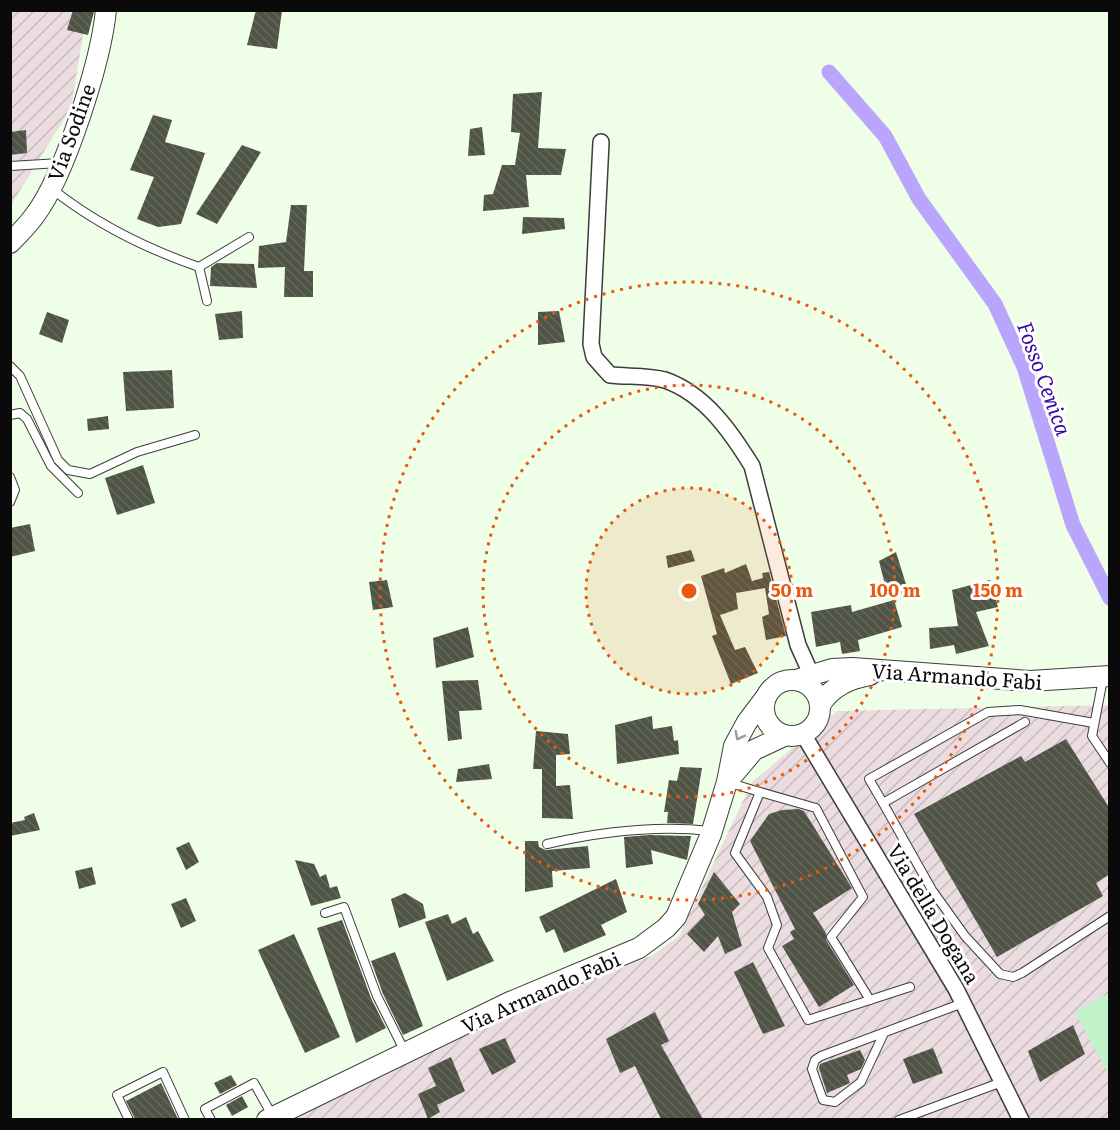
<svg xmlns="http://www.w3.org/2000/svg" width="1120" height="1130" font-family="Literata,serif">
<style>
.industrial{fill:url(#industrial-furrows)}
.pitch{fill:#c0f3ca}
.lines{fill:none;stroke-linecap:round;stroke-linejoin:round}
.canal{stroke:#b9a6fc;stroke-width:15}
.building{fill:url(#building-back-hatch)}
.service-casing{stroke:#3d3d3d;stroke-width:10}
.minor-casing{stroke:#3d3d3d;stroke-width:18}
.tertiary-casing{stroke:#3d3d3d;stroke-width:22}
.service{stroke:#fff;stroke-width:8}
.minor{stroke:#fff;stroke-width:15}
.tertiary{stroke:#fff;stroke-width:20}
.oneway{stroke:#9d9d9d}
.ring{fill:none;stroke:#e8590c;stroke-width:3;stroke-dasharray:3 6}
.labels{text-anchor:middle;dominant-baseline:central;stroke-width:6;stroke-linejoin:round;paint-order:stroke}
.street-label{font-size:20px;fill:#0a0a0a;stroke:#fff}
.water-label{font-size:21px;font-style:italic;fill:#3609a6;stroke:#fff}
.centre{fill:#e8590c;stroke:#fff;stroke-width:3}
.ring-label{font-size:18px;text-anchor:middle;font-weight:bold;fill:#e8590c;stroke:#fff;stroke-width:6;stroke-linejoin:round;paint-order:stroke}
</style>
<defs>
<pattern id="industrial-furrows" width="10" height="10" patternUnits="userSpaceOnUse" patternTransform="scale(1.5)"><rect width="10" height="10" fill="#ebdce0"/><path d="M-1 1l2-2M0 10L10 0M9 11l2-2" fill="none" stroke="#c8bbbf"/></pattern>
<pattern id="building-back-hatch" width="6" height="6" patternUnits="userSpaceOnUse" patternTransform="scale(1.5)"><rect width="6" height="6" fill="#505446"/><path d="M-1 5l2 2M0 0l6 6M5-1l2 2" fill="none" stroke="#64685c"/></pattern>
</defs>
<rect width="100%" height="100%" fill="#efffe7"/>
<!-- industrial -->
<g class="industrial">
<polygon points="11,11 87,11 71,108 11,205"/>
<polygon points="1109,705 1109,1119 287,1120 449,1040 653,955 679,936 752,782 837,711"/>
</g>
<!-- pitch -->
<polygon class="pitch" points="1109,993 1110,1075 1109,1075 1075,1012"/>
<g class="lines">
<!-- canal -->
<polyline class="canal" points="829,72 885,136 919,199 995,304 1024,367 1073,525 1110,598"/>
</g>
<!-- building -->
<g class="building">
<polygon points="73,10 94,12 88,35 67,30"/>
<polygon points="256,10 282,10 277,49 247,45"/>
<polygon points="542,92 538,148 566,149 561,175 526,175 529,207 483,211 484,195 493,194 502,165 515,165 520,133 511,132 513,94"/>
<polygon points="153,115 172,120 165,142 205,153 181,224 158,227 137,219 154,177 130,170"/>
<polygon points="482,127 485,155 468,156 470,129"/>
<polygon points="26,130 27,153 10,155 10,132"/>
<polygon points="242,145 261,152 217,224 196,214"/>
<polygon points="291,205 307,205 304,271 313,271 313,297 284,297 285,267 258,268 259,246 286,242"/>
<polygon points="523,217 564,218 565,229 522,234"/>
<polygon points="217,263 254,264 257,288 210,286 211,267"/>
<polygon points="242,311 243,338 219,340 215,314"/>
<polygon points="559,311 565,342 538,345 538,312"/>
<polygon points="47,312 69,320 62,343 39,334"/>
<polygon points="172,370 174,408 126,411 123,372"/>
<polygon points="108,416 109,429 88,431 87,419"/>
<polygon points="143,465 155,503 117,515 105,478"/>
<polygon points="30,524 35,551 10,557 10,528"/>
<polygon points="691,550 695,561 668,568 666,556"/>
<polygon points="896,552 909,594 888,597 879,561"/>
<polygon points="746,564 752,581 763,578 762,573 769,572 786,636 766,640 762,617 769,614 765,588 736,593 738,609 720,615 735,650 745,647 758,673 731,684 712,636 717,634 701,576 724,568 725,573"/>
<polygon points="387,580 393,607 373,610 369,582"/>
<polygon points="990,580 998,607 976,612 989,646 956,654 954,645 930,649 929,628 958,626 952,590"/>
<polygon points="894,600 902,627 858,640 860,651 842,654 840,642 816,647 811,612 851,605 852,612"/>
<polygon points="468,627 474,657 436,668 433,638"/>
<polygon points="478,680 482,710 459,711 462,739 448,741 442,681"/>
<polygon points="652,716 653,729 672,726 674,741 678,740 679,754 617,764 615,725"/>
<polygon points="536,731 568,734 570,754 556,755 556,786 570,785 573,819 542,818 542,769 533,769"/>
<polygon points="1066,739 1110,809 1110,874 1096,883 1103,896 997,957 914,814 1021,756 1025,762"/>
<polygon points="489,764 492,779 456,782 458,769"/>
<polygon points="680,767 702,768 693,824 667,823 668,812 664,812 669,780 677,781"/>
<polygon points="799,809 804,811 852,888 813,913 826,933 826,940 854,985 819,1007 782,946 794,939 790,932 795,929 750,841 769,814 782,810"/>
<polygon points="34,813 40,830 10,836 10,823 25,820 24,817"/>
<polygon points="649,835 691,836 687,860 651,850 653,864 626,868 624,837"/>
<polygon points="525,841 538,841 539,847 546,850 588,846 590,868 552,871 553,887 525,892"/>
<polygon points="189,842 199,862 186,870 176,848"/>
<polygon points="295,860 314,864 320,877 326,874 330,888 337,886 341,898 311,906"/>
<polygon points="92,867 96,884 79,889 75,871"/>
<polygon points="714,872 740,904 732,912 742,946 725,954 718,936 704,952 687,934 705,915 698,904"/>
<polygon points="616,879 627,912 601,925 606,935 564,953 554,929 546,933 539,917"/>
<polygon points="405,893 423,904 426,918 399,928 391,899"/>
<polygon points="186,898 196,921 181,928 171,904"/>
<polygon points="448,914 452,924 466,917 473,934 478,931 494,961 447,981 425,922"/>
<polygon points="342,920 371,998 386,1028 356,1043 317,928"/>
<polygon points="294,934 340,1037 305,1053 258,950"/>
<polygon points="395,952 423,1026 403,1035 383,994 371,961"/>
<polygon points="753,962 785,1026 763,1034 734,972"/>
<polygon points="655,1012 669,1041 661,1045 703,1119 661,1119 635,1066 620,1073 606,1039"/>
<polygon points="1073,1025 1085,1054 1040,1082 1028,1051"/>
<polygon points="505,1038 516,1062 492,1075 479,1049"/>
<polygon points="933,1048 943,1073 913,1084 903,1059"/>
<polygon points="860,1050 865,1060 861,1069 847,1075 850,1083 827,1093 819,1068 820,1064"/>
<polygon points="451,1057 465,1091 437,1105 440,1112 428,1119 418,1094 436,1086 428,1068"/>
<polygon points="231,1075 237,1085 220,1094 214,1083"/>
<polygon points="161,1083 178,1119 135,1119 126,1101"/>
<polygon points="242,1096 248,1107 232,1116 226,1105"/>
</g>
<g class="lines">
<defs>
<g id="service">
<polyline points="10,166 60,163"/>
<path d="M52,189C95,223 147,249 199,267L207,301"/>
<polyline points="199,267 249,237"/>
<polyline points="10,366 20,376 58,460 68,470 90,474 137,452 195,435"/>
<polyline points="10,415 20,413 27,419 51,466 78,493"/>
<polyline points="10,477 15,490 10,502"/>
<polyline points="1103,679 1092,736 1110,763"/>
<polyline points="1025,722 883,803 932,890 965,936 1000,974 1013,977 1022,973 1110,916"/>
<polyline points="730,783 760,792 735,853 767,897 777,925 768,948 808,1020 910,987"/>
<polyline points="760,792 816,808 863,897 831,937 870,1000"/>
<polyline points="883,803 869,779 988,712 1020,710 1094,723"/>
<path d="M547,844C600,832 656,825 710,831"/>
<polyline points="325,913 344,907 377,996 405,1052"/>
<polyline points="884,1033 861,1082 835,1102 823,1100 812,1069 815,1060 821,1056 963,1003"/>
<polyline points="129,1120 117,1095 163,1072 185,1120"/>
<polyline points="211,1120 205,1109 254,1083 272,1115"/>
<polyline points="899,1120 1002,1082"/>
</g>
<g id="minor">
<path d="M601,142L591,344L594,357L610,375C628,377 647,375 665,380C705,394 731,432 752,466L798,645L811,674"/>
<polyline points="803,734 956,989 1021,1120"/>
</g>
<g id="tertiary">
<path d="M10,243C19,234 28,225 35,215C65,175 101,61 106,10"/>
<circle cx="792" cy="708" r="28"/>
<polyline points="796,680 832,669 853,668 1030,681 1110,676"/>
<path d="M820,705C832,686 849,679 870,675"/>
<polyline points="727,782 754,750 784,736"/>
<polyline points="267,1120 510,1002 639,948 666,928 676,917 711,834 727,782 734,746 747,722 766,697"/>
</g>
</defs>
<!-- service casing -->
<use href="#service" class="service-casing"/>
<!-- minor casing -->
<use href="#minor" class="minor-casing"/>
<!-- tertiary casing -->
<use href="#tertiary" class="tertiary-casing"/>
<!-- service -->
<use href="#service" class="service"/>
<!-- minor -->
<use href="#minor" class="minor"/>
<!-- tertiary -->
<use href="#tertiary" class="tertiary"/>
</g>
<!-- one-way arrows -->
<defs><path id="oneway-chevron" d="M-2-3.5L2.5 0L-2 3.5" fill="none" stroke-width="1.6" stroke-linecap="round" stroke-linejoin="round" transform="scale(1.5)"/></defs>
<use class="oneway" href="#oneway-chevron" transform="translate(739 736) rotate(117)"/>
<!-- distance rings -->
<circle cx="689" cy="591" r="103" fill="#e8590c" fill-opacity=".12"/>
<g class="ring">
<circle cx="689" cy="591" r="103"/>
<circle cx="689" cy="591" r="206"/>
<circle cx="689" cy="591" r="309"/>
</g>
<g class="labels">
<!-- street labels -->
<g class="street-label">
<text transform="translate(70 132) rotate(-70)">Via Sodine</text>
<text transform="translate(957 675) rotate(4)">Via Armando Fabi</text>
<text transform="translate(935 913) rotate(59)">Via della Dogana</text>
<text transform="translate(540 991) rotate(-24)">Via Armando Fabi</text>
</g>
<!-- water labels -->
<g class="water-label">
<text transform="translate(1046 378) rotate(70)">Fosso Cenica</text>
</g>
</g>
<circle cx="689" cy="591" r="9" class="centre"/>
<g class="ring-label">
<text x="792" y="597">50 m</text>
<text x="895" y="597">100 m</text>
<text x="998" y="597">150 m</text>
</g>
<!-- border -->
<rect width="1120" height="1130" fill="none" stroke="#0a0a0a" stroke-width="24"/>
</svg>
